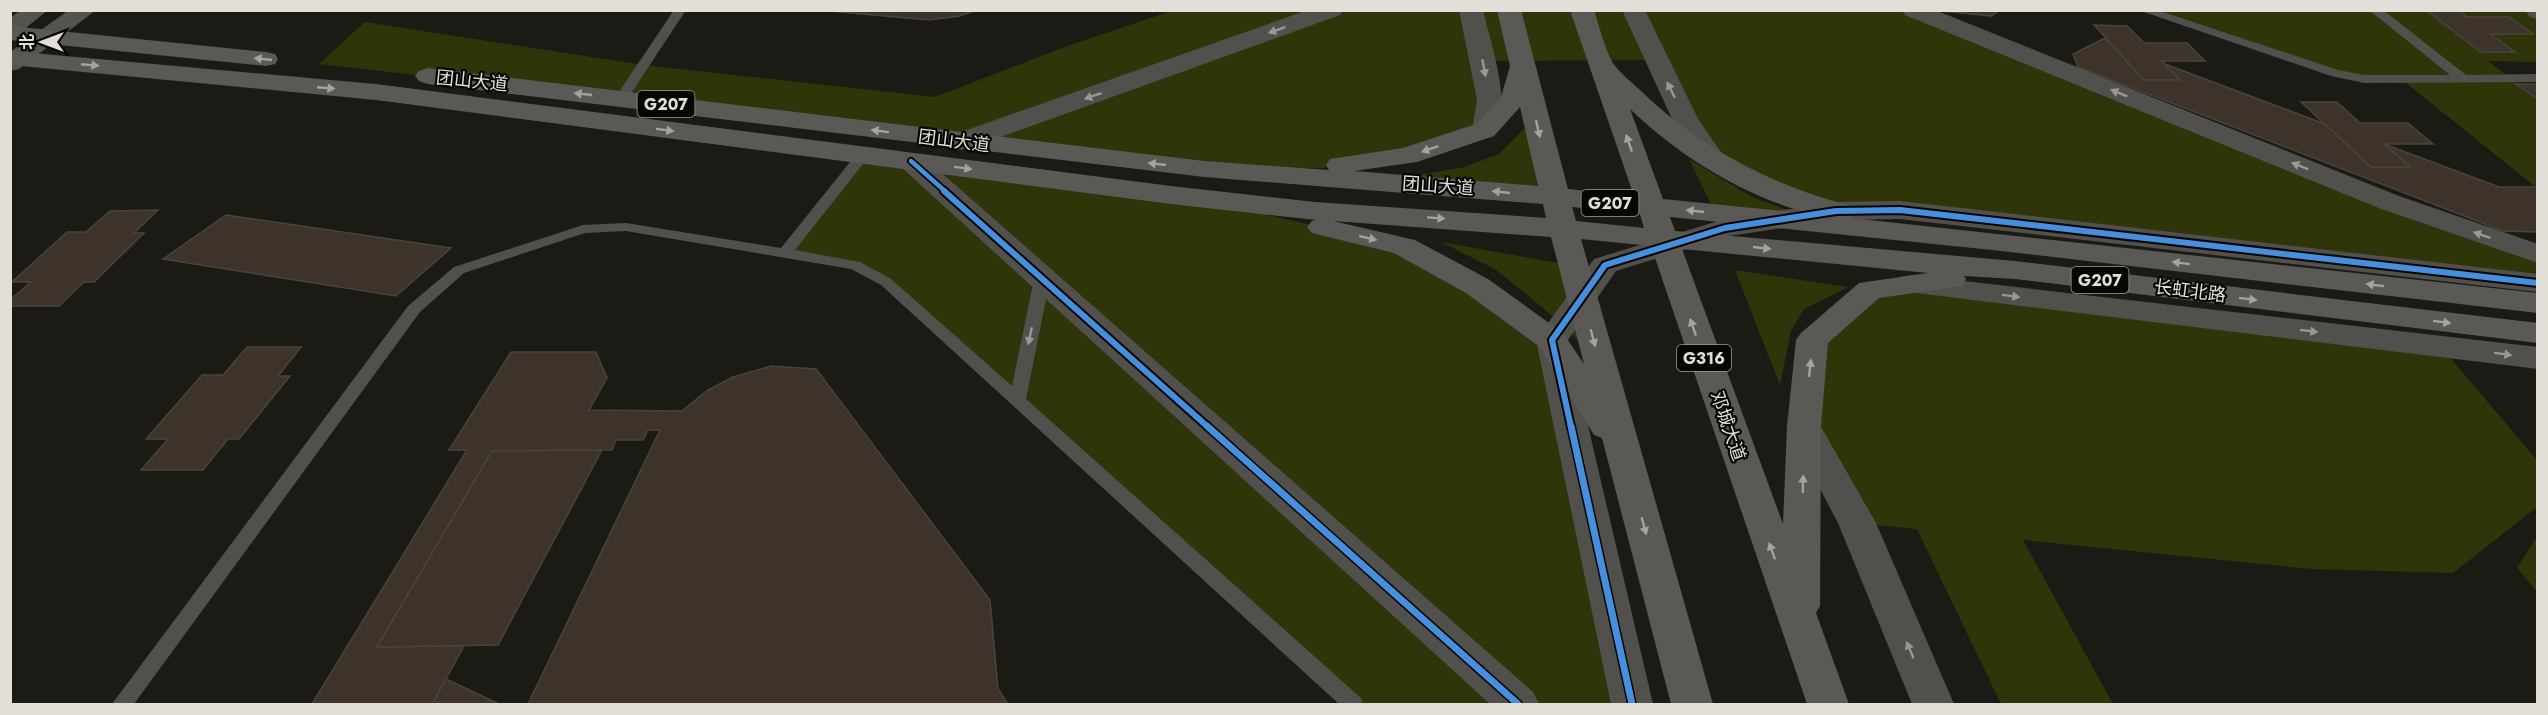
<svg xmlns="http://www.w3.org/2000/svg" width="2548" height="715" font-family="Jost,'Noto Sans SC',sans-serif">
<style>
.green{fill:#303509}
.building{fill:#3e332b;stroke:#47443f;stroke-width:1.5}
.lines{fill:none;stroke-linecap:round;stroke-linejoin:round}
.service{fill:#52504d;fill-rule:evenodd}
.tertiary{fill:#52504d;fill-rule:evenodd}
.secondary{fill:#545350;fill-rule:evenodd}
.trunk{fill:#5b5956;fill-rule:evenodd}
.cycleway-far2-casing{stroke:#080603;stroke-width:8}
.cycleway-far1-casing{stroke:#080603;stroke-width:10}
.cycleway-casing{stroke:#080603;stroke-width:10}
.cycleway-far2{stroke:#468fdf;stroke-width:4.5}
.cycleway-far1{stroke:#468fdf;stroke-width:6}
.cycleway{stroke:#468fdf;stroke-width:7}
.oneway{fill:#9a9892}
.oneway2{fill:#a5a39e}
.labels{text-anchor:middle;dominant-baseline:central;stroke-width:4.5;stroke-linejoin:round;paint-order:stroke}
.shield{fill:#080603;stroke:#a19e98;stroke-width:1.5}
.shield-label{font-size:16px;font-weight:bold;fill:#e2dfd8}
.street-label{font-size:18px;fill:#e2dfd8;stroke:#080603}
</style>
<rect width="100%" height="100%" fill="#1c1a14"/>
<!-- green -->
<g class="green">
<polygon points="1171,11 1913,11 2537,254 2537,283 1836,211 1711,158 1656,60 1483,61 1485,130 1407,156 1323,168 1204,169 621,98 319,64 365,22 643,65 935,97 1070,45"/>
<polygon points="2144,11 2536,11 2537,62 2488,61 2537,99 2537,188 2401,79 2364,79"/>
<polygon points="1528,125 1538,189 1414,176 1464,167 1499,154"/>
<polygon points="863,155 1188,197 1404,246 1552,340 1632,704 1353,704 886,282 855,265 785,253"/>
<polygon points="1689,159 1752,197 1809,218 1711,204"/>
<polygon points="1441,242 1558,263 1579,341 1542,307 1495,269"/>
<polygon points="1735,270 1848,287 1804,309 1791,331 1780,385"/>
<polygon points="1911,284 2440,346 2537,460 2537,507 2453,573 2312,569 2023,540 2113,704 2001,704 1917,529 1857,523 1804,426 1812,340 1870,290"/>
<polygon points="2537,537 2537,592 2517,568"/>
</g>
<!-- building -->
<g class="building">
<polygon points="818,10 976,10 960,16 929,20"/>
<polygon points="1931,10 2000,10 1991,16"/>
<polygon points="2426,10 2458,10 2467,17 2509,17 2533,34 2490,34 2515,52 2481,52"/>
<polygon points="2094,25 2127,26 2144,43 2187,43 2205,61 2162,61 2180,80 2144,80"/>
<polygon points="2105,38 2144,80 2180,80 2165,64 2325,124 2371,167 2410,167 2384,144 2499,187 2535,187 2538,189 2538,232 2503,231 2078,67 2073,54"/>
<polygon points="2516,84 2538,84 2538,99"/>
<polygon points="2301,102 2337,102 2360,123 2408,123 2433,144 2384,144 2410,167 2371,167"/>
<polygon points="158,210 134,233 144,233 94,282 84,282 59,306 10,306 10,300 31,282 12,282 67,232 86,232 110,211"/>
<polygon points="226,215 451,248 396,296 163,259"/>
<polygon points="247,347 301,347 278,376 290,376 239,439 228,439 203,470 141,470 168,439 146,439 202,375 223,375"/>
<polygon points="511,352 596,352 607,378 589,410 682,411 708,390 733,377 771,366 816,369 990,600 998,689 1008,704 528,704 660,430 648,430 643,440 616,440 612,450 492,451 377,647 464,646 432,704 312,704 467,450 449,450"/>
<polygon points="602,450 498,645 377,647 492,451"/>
<polygon points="446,679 499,704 442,704 434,701"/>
</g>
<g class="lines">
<!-- service -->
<g class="service">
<polygon points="674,10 686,10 626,101 616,101 615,98"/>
<polygon points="2138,10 2157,10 2338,70 2364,75 2450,75 2369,10 2383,10 2466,75 2538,74 2538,82 2364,83 2331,76"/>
<polygon points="863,151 870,155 795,250 860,262 891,279 1012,386 1034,279 1037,276 1047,276 1050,279 1026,399 1361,698 1363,704 1339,704 881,285 851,269 626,231 585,233 464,273 420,312 134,704 112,704 408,306 454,267 583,225 626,223 781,248 858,152"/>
</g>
<!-- tertiary -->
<g class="tertiary">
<polygon points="1308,10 1343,10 1340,15 970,148 960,150 950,148 946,142 950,136"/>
<path d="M1459,10H1483C1490,42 1514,107 1494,136L1485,138L1476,136L1472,130L1477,100Z"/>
<polygon points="1622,10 1645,10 1698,119 1725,158 1721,164 1711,166 1701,164 1672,119"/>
<polygon points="1902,10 1935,10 2399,196 2538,244 2538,263 2379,208 1905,15"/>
<polygon points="2525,10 2538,10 2538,19 2530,17"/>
<polygon points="911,153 921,155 1533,692 1539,704 1490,704 901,167 897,161 901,155"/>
<polygon points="1900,201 2538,274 2538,292 1900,219 1836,220 1729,236 1616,271 1568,340 1653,704 1611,704 1536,340 1594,259 1725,219 1836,202"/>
<polygon points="1911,275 2538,347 2538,369 1900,291 1896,284 1900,277"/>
<polygon points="1804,414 1816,418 1876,523 1954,704 1912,704 1838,523 1787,426 1792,418"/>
</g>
<!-- secondary -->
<g class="secondary">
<polygon points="21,10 48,10 18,34 10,36 10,18"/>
<polygon points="69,10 96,10 19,69 10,71 10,52"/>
</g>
<!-- trunk -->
<g class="trunk">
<path d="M1497,10H1521L1568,189L1634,196L1570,10H1594C1599,25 1606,54 1615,66C1622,75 1633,83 1641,91C1700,148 1773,186 1851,206L1855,212L1851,218L2538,293V313L1992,250L1670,217L1675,231L2015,261L2538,323V343L2015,279L1964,276L1966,279L1962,286L1879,298L1828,343L1821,426L1820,606L1816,613L1849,704H1807L1651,246L1581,239L1713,704H1671L1602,438L1594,435L1540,347L1466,293L1394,253L1312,233L1307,227L1312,221L1316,220L1171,204L376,100L10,65V51L376,84L1171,186L1315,202L1546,218L1543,204L1204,177L428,84L419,81L415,76L419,71L428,68L1204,161L1329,170L1326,165L1330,159L1403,148L1476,124L1501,97L1510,66ZM1520,107L1538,186L1354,171L1417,162L1494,136ZM1630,109C1680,157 1745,197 1812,214L1663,199ZM1572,207L1640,214L1644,228L1576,221ZM1333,221L1551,237L1584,364L1563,333L1488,279L1415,240ZM1682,249L1928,273L1859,283L1801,333L1796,340L1787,426L1783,524Z"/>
<polygon points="10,26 266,52 275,54 278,59 275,64 266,66 10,40"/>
</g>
<defs>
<polyline id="cycleway-far2" points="911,161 946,192"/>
<g id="cycleway-far1">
<polyline points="944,191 1208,427"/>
<polyline points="1571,427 1552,340 1605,265 1725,228 1836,211 1900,210 2538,283"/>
</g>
<g id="cycleway">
<polyline points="1207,426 1518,704"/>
<polyline points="1571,426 1632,704"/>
</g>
</defs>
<!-- cycleway-far2 casing -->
<use href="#cycleway-far2" class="cycleway-far2-casing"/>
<!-- cycleway-far1 casing -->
<use href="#cycleway-far1" class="cycleway-far1-casing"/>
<!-- cycleway casing -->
<use href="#cycleway" class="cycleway-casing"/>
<!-- cycleway-far2 -->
<use href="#cycleway-far2" class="cycleway-far2"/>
<!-- cycleway-far1 -->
<use href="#cycleway-far1" class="cycleway-far1"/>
<!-- cycleway -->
<use href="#cycleway" class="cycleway"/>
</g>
<!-- one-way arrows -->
<defs><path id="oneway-solid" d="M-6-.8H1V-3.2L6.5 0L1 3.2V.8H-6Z" transform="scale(1.5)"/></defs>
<g class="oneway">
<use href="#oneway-solid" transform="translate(1277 30) rotate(160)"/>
<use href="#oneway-solid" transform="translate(1484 68) rotate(79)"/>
<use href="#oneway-solid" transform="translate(1671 90) rotate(-116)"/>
<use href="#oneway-solid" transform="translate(2119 93) rotate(-158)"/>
<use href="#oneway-solid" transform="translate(1093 96) rotate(161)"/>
<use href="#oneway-solid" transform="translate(2300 166) rotate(-158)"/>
<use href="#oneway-solid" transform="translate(2482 235) rotate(-161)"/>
<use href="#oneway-solid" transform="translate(2011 296) rotate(7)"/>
<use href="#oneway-solid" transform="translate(2309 331) rotate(7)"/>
<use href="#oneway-solid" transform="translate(1030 336) rotate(102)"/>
<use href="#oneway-solid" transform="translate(2503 354) rotate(7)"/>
<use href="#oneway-solid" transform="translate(1910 650) rotate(-113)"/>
</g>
<g class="oneway2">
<use href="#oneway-solid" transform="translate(263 59) rotate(-174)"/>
<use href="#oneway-solid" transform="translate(90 65) rotate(5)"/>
<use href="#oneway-solid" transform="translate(326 88) rotate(5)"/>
<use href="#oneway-solid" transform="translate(583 94) rotate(-174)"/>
<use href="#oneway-solid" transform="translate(1538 129) rotate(77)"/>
<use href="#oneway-solid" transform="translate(665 130) rotate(7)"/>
<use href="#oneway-solid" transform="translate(880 131) rotate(-173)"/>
<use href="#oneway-solid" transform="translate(1629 143) rotate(-109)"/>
<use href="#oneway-solid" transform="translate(1430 149) rotate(161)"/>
<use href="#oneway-solid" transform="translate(1157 164) rotate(-174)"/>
<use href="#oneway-solid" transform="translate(963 168) rotate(7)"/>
<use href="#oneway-solid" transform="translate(1501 192) rotate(-174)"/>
<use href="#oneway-solid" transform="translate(1695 211) rotate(-174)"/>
<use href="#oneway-solid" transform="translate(1436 218) rotate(4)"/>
<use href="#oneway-solid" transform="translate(1368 238) rotate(13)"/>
<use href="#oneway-solid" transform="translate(1762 248) rotate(6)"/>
<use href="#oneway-solid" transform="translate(2181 263) rotate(-173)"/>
<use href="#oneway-solid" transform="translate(2375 285) rotate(-173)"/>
<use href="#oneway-solid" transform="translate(2248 299) rotate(7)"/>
<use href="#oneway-solid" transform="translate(2442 322) rotate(7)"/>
<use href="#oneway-solid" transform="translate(1693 327) rotate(-109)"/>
<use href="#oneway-solid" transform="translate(1593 338) rotate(75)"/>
<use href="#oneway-solid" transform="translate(1810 368) rotate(-84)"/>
<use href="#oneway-solid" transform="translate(1803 484) rotate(-89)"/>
<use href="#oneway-solid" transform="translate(1644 526) rotate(75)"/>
<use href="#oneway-solid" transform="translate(1772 551) rotate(-110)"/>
</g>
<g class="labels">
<!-- shield labels -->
<g class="shield">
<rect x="637.5" y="91" width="57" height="26" rx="4.5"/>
<rect x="1581.5" y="190" width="57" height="26" rx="4.5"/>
<rect x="2071.5" y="267" width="57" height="26" rx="4.5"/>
<rect x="1677" y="345" width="54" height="26" rx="4.5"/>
</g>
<g class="shield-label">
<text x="666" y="104">G207</text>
<text x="1610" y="203">G207</text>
<text x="2100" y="280">G207</text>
<text x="1704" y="358">G316</text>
</g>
<!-- street labels -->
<g class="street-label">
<text transform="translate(472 81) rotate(6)">团山大道</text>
<text transform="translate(954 141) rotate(7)">团山大道</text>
<text transform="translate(1438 186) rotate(4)">团山大道</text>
<text transform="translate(2190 291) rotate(7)">长虹北路</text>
<text transform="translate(1728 426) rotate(71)">邓城大道</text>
</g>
</g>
<!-- border -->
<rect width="2548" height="715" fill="none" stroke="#e2dfd8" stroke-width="24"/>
<!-- north arrow -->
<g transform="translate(42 42) rotate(270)" stroke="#080603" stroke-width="4.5" paint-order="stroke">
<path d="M0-4.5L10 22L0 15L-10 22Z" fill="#e2dfd8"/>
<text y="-9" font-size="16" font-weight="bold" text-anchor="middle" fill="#e2dfd8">北</text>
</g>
</svg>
